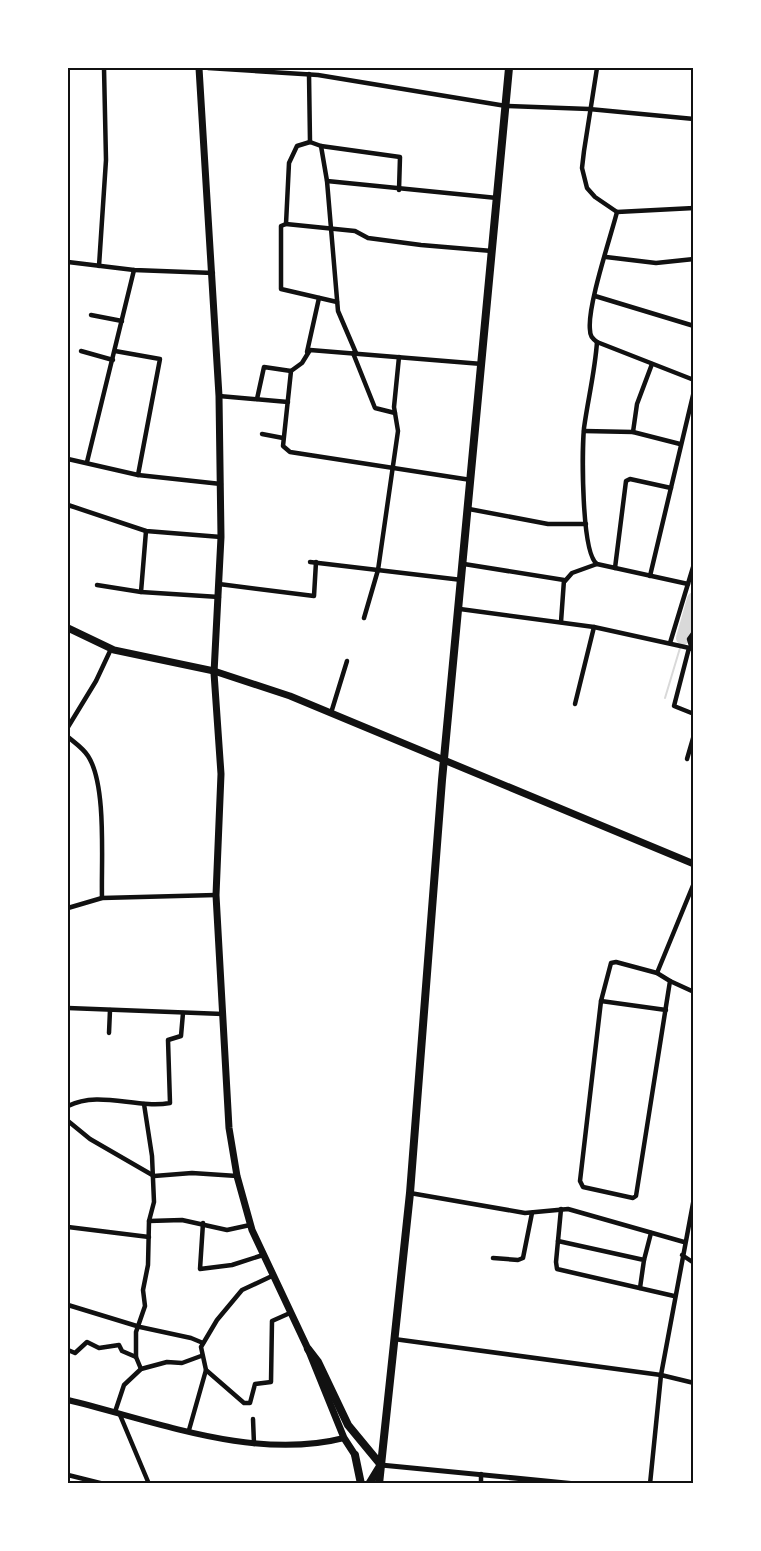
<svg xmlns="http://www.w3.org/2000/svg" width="761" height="1551" font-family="'PT Serif',serif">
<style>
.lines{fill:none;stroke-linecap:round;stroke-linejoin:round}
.stream{stroke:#d9d9d9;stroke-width:2}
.river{stroke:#d9d9d9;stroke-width:14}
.minor{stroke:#111;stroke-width:4.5}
.tertiary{stroke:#111;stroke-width:5}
.secondary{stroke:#111;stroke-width:6}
.primary{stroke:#111;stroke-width:7}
.trunk{stroke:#111;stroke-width:8}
.neatline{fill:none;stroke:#111;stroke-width:2}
</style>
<rect width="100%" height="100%" fill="#fff"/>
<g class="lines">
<!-- stream -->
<polyline class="stream" points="665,698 683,638"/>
<!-- river -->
<polyline class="river" points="683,638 694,599"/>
<!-- minor -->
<g class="minor">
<polyline points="208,68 318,75 506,106 589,109 694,119"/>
<polyline points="597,68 584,151 582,168 587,188 595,197 617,212 694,208"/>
<polyline points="309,74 310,142"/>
<polyline points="310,142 297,146 289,163 286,224 355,231 368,238 421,245 492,251"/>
<polyline points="310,142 321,146 400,157 399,190"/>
<polyline points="321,146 327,181 338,311 356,353"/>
<polyline points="327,181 497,198"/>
<path d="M617,212C610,239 587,307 590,330C590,336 592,338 597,342L694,380"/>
<polyline points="286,224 281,226 281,289 337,302"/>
<polyline points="606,257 656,263 694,259"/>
<polyline points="68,262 134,270 213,273"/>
<polyline points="99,266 106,160 104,68"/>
<polyline points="595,296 694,326"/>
<polyline points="91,315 122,321"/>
<path d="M597,342C595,371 588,399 584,428C582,450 581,553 597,564L688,584"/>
<polyline points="81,351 113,360"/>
<polyline points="115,351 160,359 138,475"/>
<polyline points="307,352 319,298"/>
<polyline points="353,353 375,408 395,413"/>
<polyline points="219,396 288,402"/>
<polyline points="257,399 264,367 291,371"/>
<polyline points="584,431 633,432 680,444"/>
<polyline points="633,432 637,404 652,364"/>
<polyline points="262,434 283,438"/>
<polyline points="68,459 138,475 221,484"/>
<polyline points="87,462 134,270"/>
<polyline points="471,480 290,452 283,446 291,371 302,363 310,350 482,364"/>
<polyline points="68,505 146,531 221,537"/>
<polyline points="469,509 548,524 586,524"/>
<polyline points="310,562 462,580"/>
<polyline points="464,564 564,580 561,622"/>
<polyline points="615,568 626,481 630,479 671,488"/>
<polyline points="650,576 694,391"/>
<polyline points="565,581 572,573 597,564"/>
<polyline points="219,584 314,596 316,562"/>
<polyline points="97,585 141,592 219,597"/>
<polyline points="141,592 146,531"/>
<polyline points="460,609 594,627 694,649"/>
<polyline points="364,618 378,570 398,431 394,407 399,357"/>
<polyline points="670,643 694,564"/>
<polyline points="689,648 674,706 694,714"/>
<polyline points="692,649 689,639 694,632"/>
<polyline points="575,704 594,627"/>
<polyline points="331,713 347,661"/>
<polyline points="68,727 96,681 111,649"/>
<path d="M68,737C75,743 83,748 88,756C107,785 101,862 102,898"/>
<polyline points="687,759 694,735"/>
<polyline points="68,908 102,898 216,895"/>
<polygon points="616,962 657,973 670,981 636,1196 633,1198 583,1187 580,1181 601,1001 611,963"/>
<polyline points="657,973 694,883"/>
<polyline points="670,981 694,992"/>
<polyline points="601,1001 666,1010"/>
<polyline points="68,1008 223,1014"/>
<polyline points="109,1033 110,1010"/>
<path d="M68,1106C99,1090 136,1109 170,1103L168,1040L181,1036L183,1013"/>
<polyline points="68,1121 90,1139 154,1176 192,1173 237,1176"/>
<polyline points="410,1193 525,1213 568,1209 684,1242"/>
<polyline points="561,1209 556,1262 557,1269 674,1296"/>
<polyline points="149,1221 182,1220 227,1230 250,1225"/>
<polyline points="203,1223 200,1269 232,1265 263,1255"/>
<polyline points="68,1227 149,1237"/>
<polyline points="558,1241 644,1260 640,1288"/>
<polyline points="682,1255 694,1263"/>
<polyline points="493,1258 518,1260 523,1258 532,1213"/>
<polyline points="644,1260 651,1233"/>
<polyline points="272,1276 242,1290 217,1320 201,1347 206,1370 244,1403 250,1403 255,1384 271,1382 272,1321 290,1313"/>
<polyline points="68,1305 140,1327 191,1338 203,1343"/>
<polyline points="394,1339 661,1375 694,1383"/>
<polyline points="68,1350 75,1353 87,1342 99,1348 119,1345 122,1351 136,1357 141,1369"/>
<polyline points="136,1357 136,1332 145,1306 143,1290 148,1265 149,1221 154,1202 152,1156 144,1104"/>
<polyline points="115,1412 124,1385 141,1369 167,1362 182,1363 201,1356"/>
<polyline points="120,1415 149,1484"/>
<polyline points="253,1419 254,1444"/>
<polyline points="189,1430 206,1370"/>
<polyline points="68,1475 104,1484"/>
<polyline points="481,1484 481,1474"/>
<polyline points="650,1484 661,1375 694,1198"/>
</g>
<!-- tertiary -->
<polyline class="tertiary" points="381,1465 576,1484"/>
<!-- secondary -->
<path class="secondary" d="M68,1400C155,1421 254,1461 344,1438"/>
<!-- primary -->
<g class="primary">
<polyline points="199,68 219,396 221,537 214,673 221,774 216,895 229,1128 237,1176 252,1230 308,1349 344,1438 355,1455"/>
<polyline points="68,628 114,650 214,671 290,696 694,864"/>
</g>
<!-- trunk -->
<g class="trunk">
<polyline points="308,1349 318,1362 348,1425 381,1465"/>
<polyline points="355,1455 361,1484"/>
<polyline points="369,1484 380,1466"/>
<polyline points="379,1484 410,1193 442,780 509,68"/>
</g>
</g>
<!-- border -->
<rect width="761" height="1551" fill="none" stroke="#ffffff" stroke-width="138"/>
<rect x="69" y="69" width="623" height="1413" class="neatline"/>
</svg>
